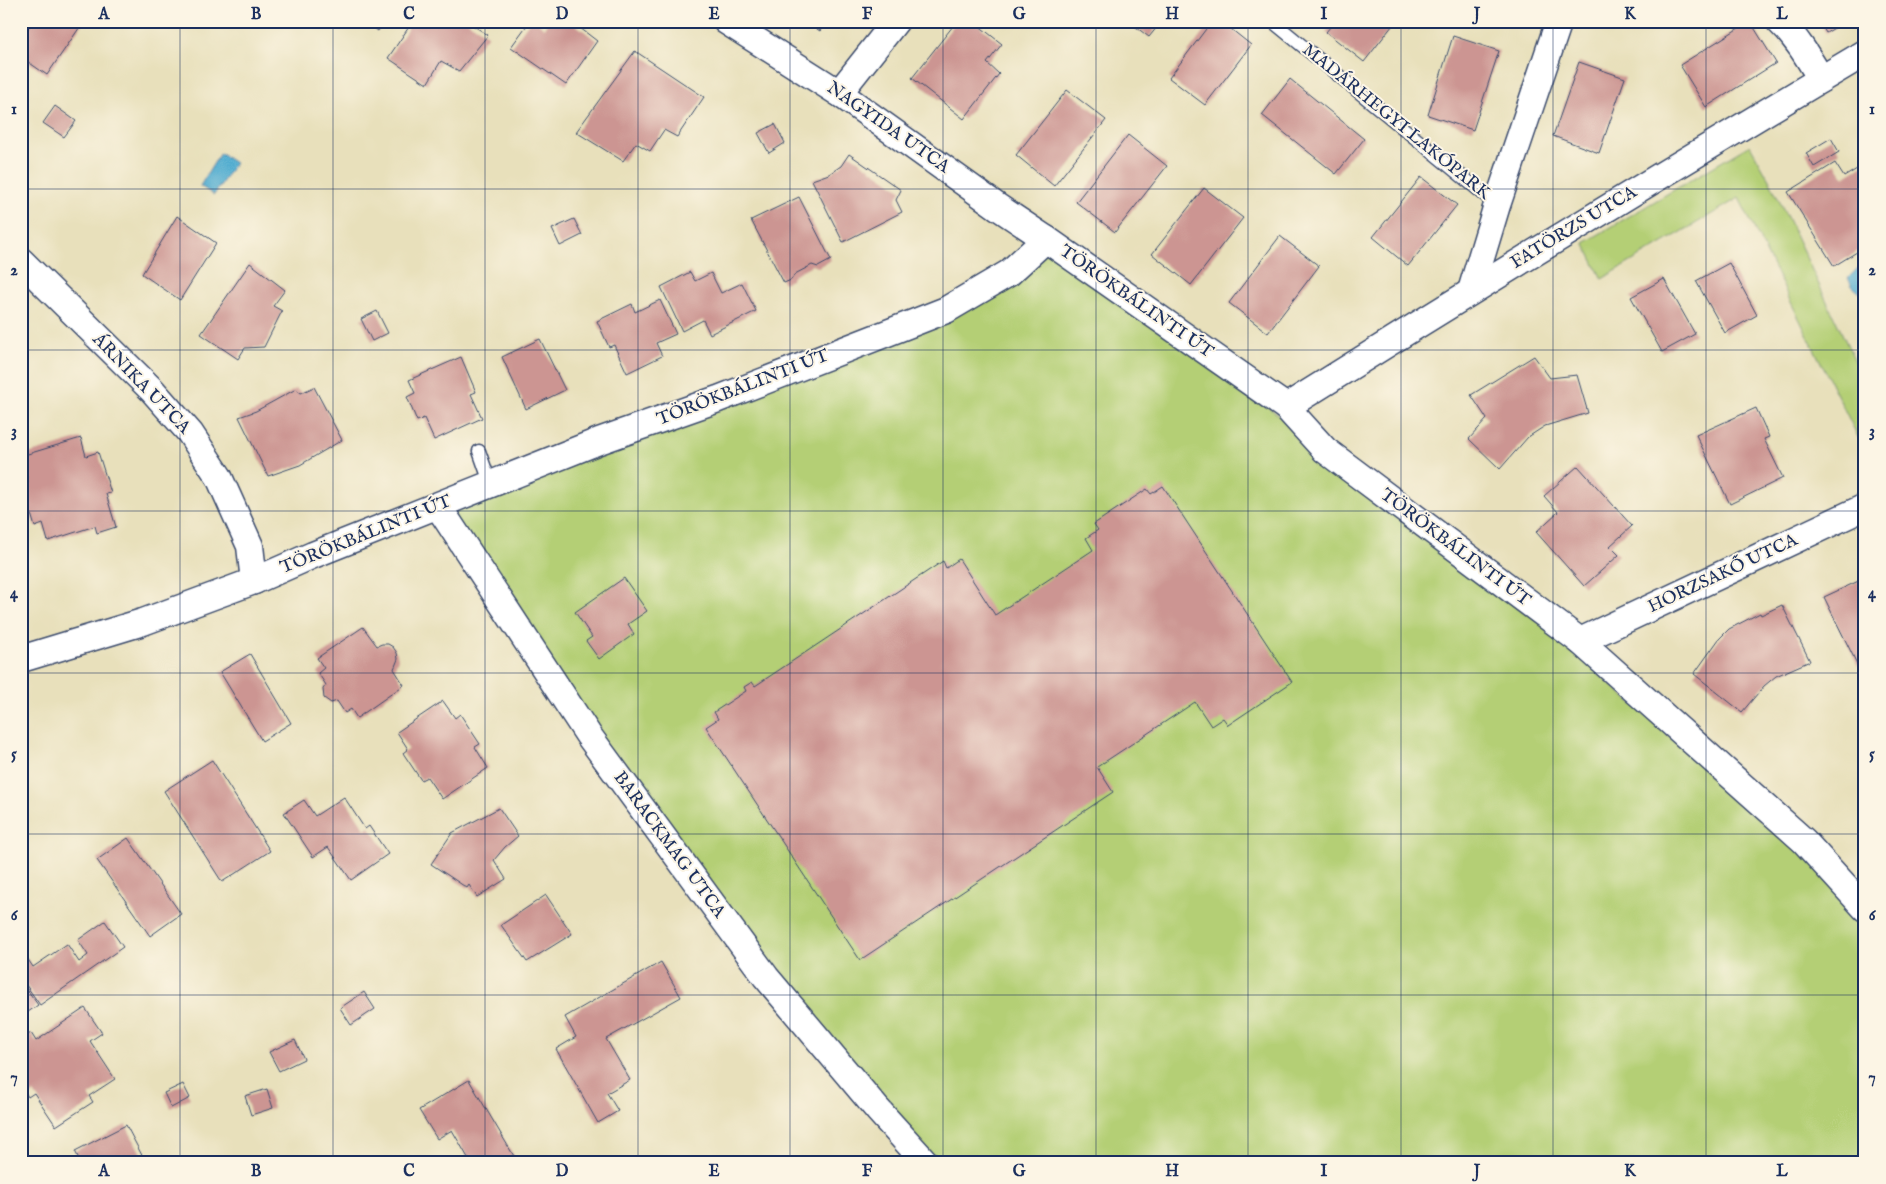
<svg xmlns="http://www.w3.org/2000/svg" width="1886" height="1184" font-family="'IM FELL English',serif">
<style>
.green{fill:#b4cf75;stroke:#687f6a}
.water{fill:#53add0;stroke:#376e97}
.building{fill:#cc9592}
.lines{fill:none;stroke-linecap:round;stroke-linejoin:round}
.lane-casing{stroke:#3a4a6c;stroke-width:15}
.street-casing{stroke:#3a4a6c;stroke-width:29}
.lane{stroke:#fff;stroke-width:12}
.street{stroke:#fff;stroke-width:26}
.grid{fill:none;stroke:#1b2f5e;stroke-width:1;stroke-opacity:0.55}
.labels{text-anchor:middle;dominant-baseline:central;stroke-width:4;stroke-linejoin:round;paint-order:stroke}
.street-label{font-size:18px;fill:#1b2f5e;stroke:#fcf5e5}
.neatline{fill:none;stroke:#1b2f5e;stroke-width:2}
.grid-label{font-size:16px;text-anchor:middle;font-weight:bold;fill:#1b2f5e}
</style>
<rect width="100%" height="100%" fill="#fcf5e5"/>
<filter id="ink" filterUnits="userSpaceOnUse"><feTurbulence type="fractalNoise" baseFrequency=".02" numOctaves="2"/><feDisplacementMap in="SourceGraphic" scale="10" xChannelSelector="R" yChannelSelector="G"/><feConvolveMatrix kernelMatrix="1 2 1 2 8 2 1 2 1" color-interpolation-filters="sRGB"/></filter>
<filter id="wash" filterUnits="userSpaceOnUse"><feTurbulence type="fractalNoise" baseFrequency=".0096" numOctaves="4" result="noise"/><feDisplacementMap in="SourceGraphic" scale="20" xChannelSelector="R" yChannelSelector="G"/><feGaussianBlur stdDeviation="1.12" result="paint"/><feColorMatrix in="noise" values="0 0 0 0 0 0 0 0 0 0 0 0 0 0 0 0 0 1.4 0 .05"/><feComposite in="paint" operator="in"/></filter>
<g filter="url(#wash)">
<rect width="100%" height="100%" fill="#e8e0bb"/>
<!-- green -->
<g class="green">
<polygon points="1750,145 1769,179 1865,382 1865,451 1739,198 1602,279 1584,243"/>
<polygon points="1046,239 1466,557 1865,908 1865,1163 926,1163 766,977 438,506 918,321"/>
</g>
<!-- water -->
<g class="water">
<polygon points="220,153 235,163 214,195 200,186"/>
<polygon points="1865,255 1865,291 1860,293 1852,286 1848,278 1862,264"/>
</g>
<g id="blocks">
<!-- building -->
<g class="building">
<polygon points="33,21 84,21 47,75 21,57 21,38"/>
<polygon points="364,21 384,21 378,31"/>
<polygon points="413,21 466,21 488,35 459,71 441,61 427,84 388,58"/>
<polygon points="530,21 536,21 544,28 549,21 571,21 597,41 566,85 511,47"/>
<polygon points="805,21 827,21 820,31"/>
<polygon points="957,21 973,21 1002,44 987,63 999,74 964,119 912,78"/>
<polygon points="1128,21 1162,21 1149,37"/>
<polygon points="1212,21 1221,21 1251,45 1205,105 1169,78"/>
<polygon points="1335,21 1396,21 1364,62 1326,32"/>
<polygon points="1750,21 1776,63 1706,107 1680,65"/>
<polygon points="1819,21 1846,21 1826,33"/>
<polygon points="1453,36 1499,51 1473,130 1428,115"/>
<polygon points="635,51 704,97 677,137 664,130 650,151 636,143 623,161 576,132"/>
<polygon points="1579,62 1625,78 1599,153 1553,136"/>
<polygon points="1290,79 1364,139 1336,174 1262,115"/>
<polygon points="1067,90 1106,120 1054,186 1016,155"/>
<polygon points="55,106 76,121 64,137 43,123"/>
<polygon points="775,124 785,143 769,153 758,133"/>
<polygon points="1128,135 1167,166 1115,232 1076,202"/>
<polygon points="1831,138 1839,152 1814,167 1806,153"/>
<polygon points="849,154 901,190 896,200 902,212 843,242 812,180 829,174 841,166"/>
<polygon points="1835,163 1844,177 1865,164 1865,247 1834,266 1788,192"/>
<polygon points="1421,177 1457,205 1408,266 1373,237"/>
<polygon points="1204,188 1243,218 1191,285 1152,254"/>
<polygon points="799,197 831,260 818,267 812,265 795,274 791,280 784,283 751,220"/>
<polygon points="177,216 216,243 180,300 142,274"/>
<polygon points="574,219 582,235 560,246 552,229"/>
<polygon points="1280,236 1319,266 1268,333 1229,303"/>
<polygon points="250,263 285,290 273,306 282,311 264,347 245,348 238,359 201,334"/>
<polygon points="1729,263 1757,315 1725,333 1696,281"/>
<polygon points="690,272 695,281 711,273 721,293 742,283 756,311 710,334 703,320 682,331 661,287"/>
<polygon points="1664,279 1695,334 1662,352 1631,297"/>
<polygon points="660,300 676,334 656,343 662,356 627,373 614,345 609,347 597,321 632,304 635,312"/>
<polygon points="377,311 388,333 372,341 361,319"/>
<polygon points="540,339 565,390 526,409 502,357"/>
<polygon points="1534,356 1550,378 1577,375 1588,413 1545,426 1528,437 1500,469 1469,439 1487,419 1471,395"/>
<polygon points="461,357 476,392 471,394 482,418 434,440 424,418 417,421 407,397 415,393 409,380"/>
<polygon points="314,387 342,440 300,465 268,476 239,417 256,411 296,389 301,393"/>
<polygon points="1756,408 1769,437 1764,439 1783,478 1730,504 1696,435"/>
<polygon points="81,438 86,456 98,452 111,493 106,494 116,527 97,533 95,526 48,541 43,524 35,527 22,484 28,482 21,456"/>
<polygon points="1578,466 1632,526 1610,546 1619,555 1584,586 1536,532 1558,512 1544,496"/>
<polygon points="1163,486 1292,682 1228,725 1223,718 1211,726 1195,702 1097,767 1113,792 860,960 706,727 718,719 714,712 746,691 744,687 752,682 755,686 943,561 946,568 959,559 995,615 1093,550 1086,538 1098,530 1094,524 1147,489 1151,494"/>
<polygon points="624,578 647,611 628,624 634,634 599,659 586,641 592,637 575,612"/>
<polygon points="1865,578 1865,663 1858,666 1824,597"/>
<polygon points="1782,605 1810,661 1776,676 1764,686 1742,712 1694,674 1719,639 1729,629 1760,613 1761,615"/>
<polygon points="363,627 377,646 382,644 388,644 393,647 397,653 398,659 394,669 404,685 357,718 351,709 345,713 337,701 331,703 324,698 323,689 326,685 318,673 324,668 317,658"/>
<polygon points="250,654 291,723 262,741 220,672"/>
<polygon points="443,701 455,718 460,714 480,744 475,747 488,768 442,799 427,777 421,780 403,753 408,749 397,732"/>
<polygon points="212,760 270,851 222,882 164,791"/>
<polygon points="344,797 365,829 369,826 388,854 351,880 328,847 313,857 284,813 304,800 315,816"/>
<polygon points="499,808 518,836 505,847 494,860 506,879 477,897 469,885 467,888 431,864 452,833"/>
<polygon points="128,838 181,914 150,936 97,860"/>
<polygon points="546,895 572,934 527,962 501,925"/>
<polygon points="105,921 123,947 40,1005 21,978 21,962 27,958 33,967 67,944 79,962 88,955 78,940"/>
<polygon points="661,962 681,997 606,1039 630,1080 607,1093 618,1111 598,1123 556,1049 576,1037 565,1017"/>
<polygon points="21,981 38,1005 21,1017"/>
<polygon points="364,992 375,1009 351,1025 340,1008"/>
<polygon points="85,1008 102,1033 90,1041 115,1079 89,1096 93,1102 56,1126 34,1093 28,1097 21,1086 21,1039 31,1033 36,1041"/>
<polygon points="295,1040 304,1059 279,1071 269,1052"/>
<polygon points="469,1080 518,1163 471,1163 452,1130 437,1139 419,1110"/>
<polygon points="183,1084 190,1098 171,1108 164,1093"/>
<polygon points="267,1089 273,1108 251,1115 245,1096"/>
<polygon points="126,1125 146,1163 81,1163 75,1151"/>
</g>
</g>
</g>
<g filter="url(#ink)">
<use href="#blocks" fill-opacity="0" stroke="#3a4a6c" stroke-width="1"/>
<g class="lines">
<defs>
<g id="lane">
<polyline points="1272,21 1497,205"/>
<polyline points="479,451 491,485"/>
</g>
<g id="street">
<polyline points="726,21 839,93 998,207 1046,239 1286,407 1325,450 1580,641 1804,841 1865,908"/>
<path d="M1779,21C1797,38 1809,59 1821,79"/>
<polyline points="839,93 896,21"/>
<polyline points="21,261 152,390 190,433 219,477 250,546 254,581"/>
<polyline points="1471,291 1497,205 1559,21"/>
<path d="M1286,407C1477,287 1670,169 1865,53"/>
<polyline points="438,506 589,736 766,977 878,1110 926,1163"/>
<polyline points="1580,641 1865,507"/>
<polyline points="21,659 143,622 254,581 313,555 599,441 718,399 918,321 946,310 1009,273 1046,239"/>
</g>
</defs>
<!-- lane casing -->
<use href="#lane" class="lane-casing"/>
<!-- street casing -->
<use href="#street" class="street-casing"/>
<!-- lane -->
<use href="#lane" class="lane"/>
<!-- street -->
<use href="#street" class="street"/>
</g>
</g>
<!-- grid -->
<path class="grid" d="M180,21V1163M333,21V1163M485,21V1163M638,21V1163M790,21V1163M943,21V1163M1096,21V1163M1248,21V1163M1401,21V1163M1553,21V1163M1706,21V1163M21,189H1865M21,350H1865M21,511H1865M21,673H1865M21,834H1865M21,995H1865"/>
<g class="labels">
<!-- street labels -->
<g class="street-label">
<text transform="translate(1396 122) rotate(39)">MADÁRHEGYI LAKÓPARK</text>
<text transform="translate(888 128) rotate(35)">NAGYIDA UTCA</text>
<text transform="translate(1574 228) rotate(-31)">FATÖRZS UTCA</text>
<text transform="translate(1136 302) rotate(35)">TÖRÖKBÁLINTI ÚT</text>
<text transform="translate(141 384) rotate(46)">ÁRNIKA UTCA</text>
<text transform="translate(743 388) rotate(-21)">TÖRÖKBÁLINTI ÚT</text>
<text transform="translate(366 535) rotate(-22)">TÖRÖKBÁLINTI ÚT</text>
<text transform="translate(1455 548) rotate(37)">TÖRÖKBÁLINTI ÚT</text>
<text transform="translate(1723 574) rotate(-25)">HORZSAKŐ UTCA</text>
<text transform="translate(669 845) rotate(54)">BARACKMAG UTCA</text>
</g>
</g>
<!-- margin -->
<rect width="1886" height="1184" fill="none" stroke="#fcf5e5" stroke-width="55"/>
<rect x="28" y="28" width="1830" height="1128" class="neatline"/>
<g class="grid-label">
<text x="104" y="19">A</text>
<text x="256" y="19">B</text>
<text x="409" y="19">C</text>
<text x="562" y="19">D</text>
<text x="714" y="19">E</text>
<text x="867" y="19">F</text>
<text x="1019" y="19">G</text>
<text x="1172" y="19">H</text>
<text x="1324" y="19">I</text>
<text x="1477" y="19">J</text>
<text x="1630" y="19">K</text>
<text x="1782" y="19">L</text>
<text x="14" y="114">1</text>
<text x="1872" y="114">1</text>
<text x="14" y="275">2</text>
<text x="1872" y="275">2</text>
<text x="14" y="436">3</text>
<text x="1872" y="436">3</text>
<text x="14" y="598">4</text>
<text x="1872" y="598">4</text>
<text x="14" y="759">5</text>
<text x="1872" y="759">5</text>
<text x="14" y="920">6</text>
<text x="1872" y="920">6</text>
<text x="14" y="1082">7</text>
<text x="1872" y="1082">7</text>
<text x="104" y="1176">A</text>
<text x="256" y="1176">B</text>
<text x="409" y="1176">C</text>
<text x="562" y="1176">D</text>
<text x="714" y="1176">E</text>
<text x="867" y="1176">F</text>
<text x="1019" y="1176">G</text>
<text x="1172" y="1176">H</text>
<text x="1324" y="1176">I</text>
<text x="1477" y="1176">J</text>
<text x="1630" y="1176">K</text>
<text x="1782" y="1176">L</text>
</g>
</svg>
